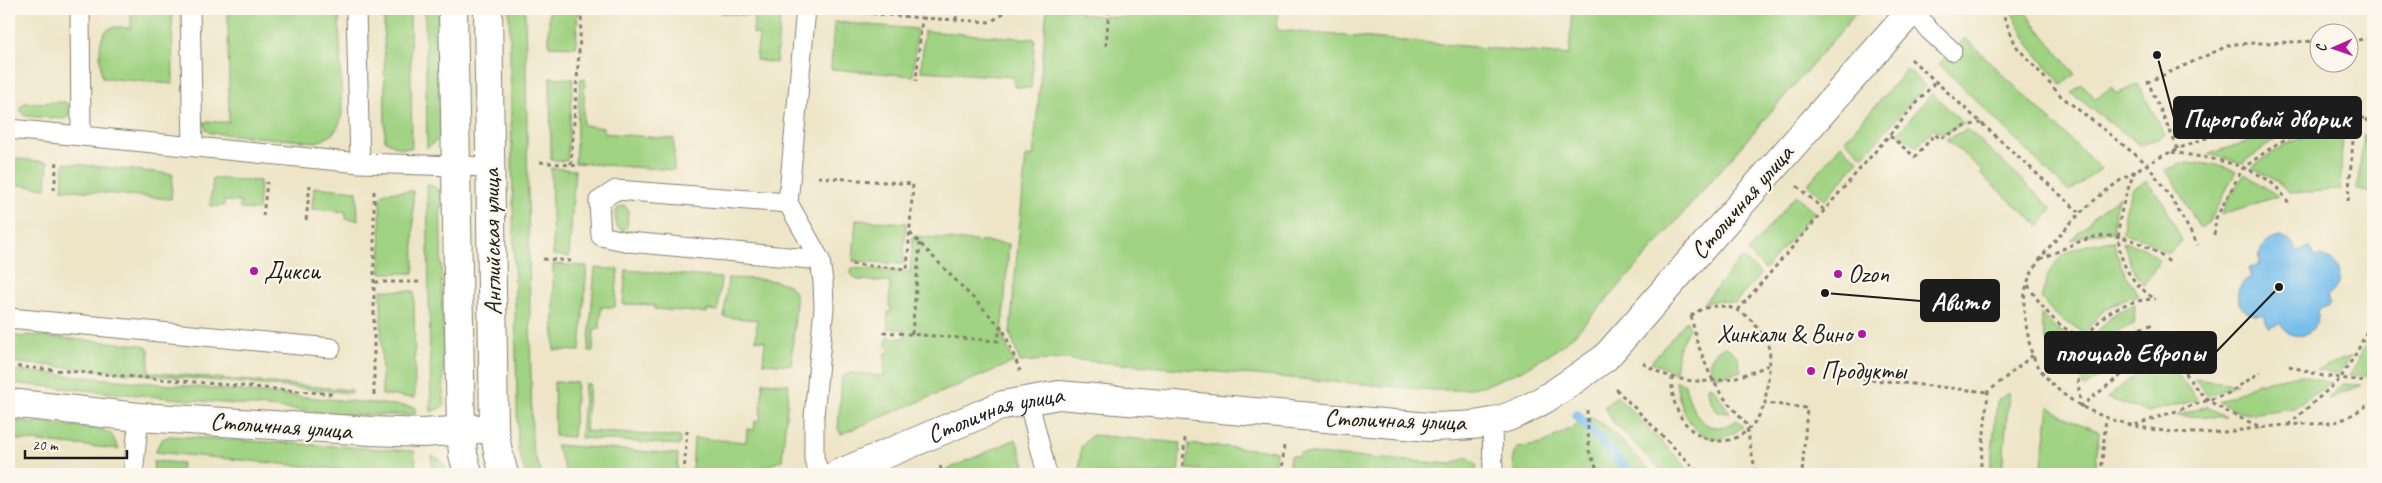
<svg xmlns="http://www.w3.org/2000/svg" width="2382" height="483" font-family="Caveat,sans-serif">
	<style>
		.green { fill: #9fd281; stroke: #5e774e }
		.water { fill: #74bdec; stroke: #486c84 }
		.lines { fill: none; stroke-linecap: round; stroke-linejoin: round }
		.stream { stroke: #74bdec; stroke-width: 10 }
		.service-casing { stroke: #858072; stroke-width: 21 }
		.minor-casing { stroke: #858072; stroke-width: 30 }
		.path { stroke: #858072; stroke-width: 3; stroke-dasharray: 4 4; stroke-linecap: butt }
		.service { stroke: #fff; stroke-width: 19 }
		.minor { stroke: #fff; stroke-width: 28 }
		.poi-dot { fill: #b5179e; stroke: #fbf7ec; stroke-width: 2 }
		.labels { text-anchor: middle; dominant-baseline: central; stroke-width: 4.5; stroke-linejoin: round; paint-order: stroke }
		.street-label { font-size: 25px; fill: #1c1c1c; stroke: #fbf7ec }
		.poi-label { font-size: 25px; fill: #1c1c1c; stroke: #fbf7ec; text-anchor: start }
		.leader { fill: none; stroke: #1c1c1c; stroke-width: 2 }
		.callout-dot { fill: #1c1c1c; stroke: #fbf7ec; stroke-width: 2 }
		.callout { fill: #1c1c1c; stroke: #1c1c1c; stroke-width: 2 }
		.callout-label { font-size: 26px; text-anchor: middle; font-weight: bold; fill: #fff }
	</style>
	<rect width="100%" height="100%" fill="#fbf7ec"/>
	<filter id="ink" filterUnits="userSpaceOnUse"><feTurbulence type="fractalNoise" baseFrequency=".02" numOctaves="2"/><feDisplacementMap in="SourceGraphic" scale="10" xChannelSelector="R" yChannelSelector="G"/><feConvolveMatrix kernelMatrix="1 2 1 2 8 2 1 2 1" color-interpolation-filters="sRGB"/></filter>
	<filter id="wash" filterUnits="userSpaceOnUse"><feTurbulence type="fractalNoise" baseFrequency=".0096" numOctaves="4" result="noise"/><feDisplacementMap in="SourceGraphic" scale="20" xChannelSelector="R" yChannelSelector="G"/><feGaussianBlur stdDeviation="1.12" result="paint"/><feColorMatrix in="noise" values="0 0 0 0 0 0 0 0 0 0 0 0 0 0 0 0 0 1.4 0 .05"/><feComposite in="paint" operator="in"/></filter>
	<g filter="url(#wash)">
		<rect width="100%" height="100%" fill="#eee5c7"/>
		<path class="green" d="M131,9h41l1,75 -71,-6c-1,-13 -7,-45 9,-50 5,-2 14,0 20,0z
			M228,9h111l3,104c-2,16 -10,25 -26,29l-106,-9 -4,-3 -2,-8h25z
			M384,9h26l2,139h-12l-15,-7z
			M425,9h13l2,129 -13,10z
			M509,9h16l7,430 1,12 9,23h-16l-8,-24z
			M549,9h29l-2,38 -27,-1z
			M721,9h60l-5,54 -20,-3 3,-26h-6l1,-18 -33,-3z
			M1047,9h34v5l46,4 1,-9h150l-1,21 292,25 3,-46h288l-226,261 -57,62 -20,17 -32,20 -39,16 -27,5h-26l-369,-31 -44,3 -10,-29 16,-177 7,1z
			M2015,9h14l-4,3 50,62 -13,11 -33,-40 -18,-34z
			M834,22l83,7 -4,47 -82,-7z
			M924,31l111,8 -4,49 -17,-1v-10l-93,-6z
			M1965,38l136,131 -32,23 -130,-128z
			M1907,69l18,17 -62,71 -18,-17z
			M550,77l23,2 -6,82 -16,-1z
			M580,79h5l-2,46 21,3 -1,5 71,6v31l-99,-7z
			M2082,84l14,15 15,-12 6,7 21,-10 27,51 -24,11 -70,-53z
			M1932,93l32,31 -22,10 -8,-6 -17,19 -19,-14z
			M65,102l6,7 -1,6 -6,4 -39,-3 -5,-5 1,-5 3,-3z
			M1968,129l84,80 -13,17 -59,-52 2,-4 -36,-31z
			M2320,132h23l-3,58 -51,3 -13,-12 -24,-14 32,-22z
			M2282,135l-40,28 -34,-9 41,-13z
			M2364,135l9,1v57l-16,-3z
			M1841,145l18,16 -34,39 -17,-16z
			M9,158l39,4 -2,26 -37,-4z
			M2187,162l36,4 13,5 -26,50 -10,8 -23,-43 -12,-16z
			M64,163l109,11 -2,25 -109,-10z
			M551,168l24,2 -6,87 -16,-2z
			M2245,174l33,22 -57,19 10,-21z
			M213,178l47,3 -2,29 -18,-1v-7l-16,-1v5h-14z
			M2146,181l17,21 19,39 -15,13 -22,-15 -22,-6 1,-17 9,-28z
			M427,184l13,6 4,216 -13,6z
			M314,187l43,4 1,29 -12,-1v-7l-34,-3z
			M413,191l1,82h-33l-1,-74 5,-7z
			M1796,195l18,17 -49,57 -17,-17z
			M2119,196l-4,13 -2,23 -24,2 -18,7 22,-24z
			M624,205l4,5 -1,16 -4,5 -7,-5 -1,-13 3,-5z
			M856,220l50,3 -3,41 -50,-3z
			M913,236l96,8 -7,91 12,27 -173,72 -3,-5 4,-52 8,-4 34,3 1,-23h4l1,-6h-4l1,-10 18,1v-8l-18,-2 1,-16h3v-5l-2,-1 1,-24 -33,-2 -6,-6 1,-6 58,4z
			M2114,241l6,23 18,31c-22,5 -40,17 -52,37 -20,-7 -32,-17 -45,-34 4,-10 6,-25 13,-33 14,-19 39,-22 60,-24z
			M2123,242l21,6 16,12 -16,25 -12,-17z
			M1742,258l19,16 -26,29 -16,-3 -16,3z
			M553,264l34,2 -7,85 -26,-1z
			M595,268l23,1 -3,38h-14l-1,22h-6l-1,22h-5z
			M626,270l95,8 -3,33 -11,-1v3l-53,-4v-4l-31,-1z
			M728,278c15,1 47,0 60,7 6,3 8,10 8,17l-5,63 -28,-2 2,-22 -9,-1 1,-20 -33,-3z
			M381,290l33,1 1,107 -33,-3z
			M2135,304l-1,20 -19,8 -19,1 18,-19z
			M2041,314l16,16 24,10 -5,12 -4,26c-19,-19 -29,-37 -31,-64z
			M1687,320l2,8 -11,21 -3,24 -24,-11z
			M9,333l6,1v2l10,1 1,-2 116,10 7,4v23l203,18v3l-343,-31z
			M2136,333l7,13 -58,41 -3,-2 2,-23 7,-20c17,0 29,-1 45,-9z
			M2373,342v33h-24l15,-27z
			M1727,347l10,9 4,15 -25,6 -7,-13c3,-9 8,-16 18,-17z
			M2351,356l-13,18 -22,-4z
			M2154,360l24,15 20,25 -50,12 -41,-14z
			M9,370l406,37v8h-63l-343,-32z
			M2300,375l30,8 -36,25 -45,6 -13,-3 -17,-9 39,-19z
			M2193,379l44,5 -28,12z
			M1676,381l9,3c6,28 20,57 52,36l6,7c-7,4 -14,10 -22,11 -29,4 -43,-34 -45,-57z
			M554,382h23l-4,55 -18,-1z
			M763,382l26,2 -7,76 -33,14h-57l2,-36 52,4 1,-13 7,1 1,-9h5z
			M585,384h5l-5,47 95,6v8l-99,-7z
			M2342,384l20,1 -34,14z
			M1712,386l18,27 -11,-1c-8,-7 -11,-15 -11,-25z
			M2009,392l-7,82h-12l7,-73z
			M1617,396l76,78h-28l-51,-51 -10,-16z
			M2049,406l14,10 36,16 -4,42h-54z
			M2207,406l19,11 -49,-1z
			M1591,417l16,10 47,47h-140l-1,-18 4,-8 24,-4z
			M9,420l20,2v2h6v-2l66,7 10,5 8,15 -110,-10z
			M1092,435l89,8 -3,31h-99l2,-27z
			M169,436l245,15 3,23h-29l-233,-22 6,-12z
			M1016,439l12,35h-80l-2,-4z
			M1189,444l87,7 -2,23h-30l-57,-5z
			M556,445l122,9 -1,20h-110z
			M1300,453l152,11 15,-7 9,7 1,10h-189l2,-19 9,1z
			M431,455l10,5 8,14h-16z
			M154,461l28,2 -1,11h-28z"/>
		<path class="water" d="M2281,237l11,5 6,9 12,-4 4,10 7,-1 12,5c10,14 7,25 -6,35l3,9 -12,5c3,25 -27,36 -38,13l-12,4 -4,-12c-26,4 -37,-27 -13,-38l-3,-8 12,-5c-2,-15 4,-25 21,-27z"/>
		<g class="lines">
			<path class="stream" d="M1577,415l54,59"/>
		</g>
	</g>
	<g filter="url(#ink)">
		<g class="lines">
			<g class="service-casing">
				<path id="service" d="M80,9l1,127
					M190,9l3,137
					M356,9l4,154
					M806,9l-18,194 32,57 3,22 1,25 -10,110v42l6,15
					M1913,9l16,21 23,21
					M9,129l351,34 130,4
					M788,203l-172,-13 -17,11 2,35 28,6 191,18
					M9,318l322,30
					M1028,399l19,75
					M1492,422l1,52
					M133,474l6,-57"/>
			</g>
			<g class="minor-casing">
				<g id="minor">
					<path d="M453,9l8,422 2,23 5,20"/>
					<path d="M488,9l6,419 4,24 6,22"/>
					<path d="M9,403l130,14 233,14 51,2 71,-5"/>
					<path id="s1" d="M838,474l165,-69 56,-10 370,32c21,-1 42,0 62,-5 43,-10 79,-40 114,-64l308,-349"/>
				</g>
			</g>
			<path class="path" d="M2001,9l15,37 45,50 85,67 24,33 28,49
				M832,10l90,8 -6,63
				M922,18l69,4 18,-13
				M956,20l1,-11
				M2350,40l23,-1
				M1106,46l3,-37
				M1911,59l168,153
				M2366,119l7,6
				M2373,119c-112,-11 -239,27 -313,116 -13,15 -27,30 -33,49 -5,18 -3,33 1,51 1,6 2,15 5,21 31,68 134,83 200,75 18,-2 37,-5 55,-6 16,-2 33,0 47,-3 13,-3 27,-14 38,-20
				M1890,136l25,21 20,-23 5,5 26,-13 15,-3
				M2178,149l-30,-67 84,-38 88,-3
				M2172,152c39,7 98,12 117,53
				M540,162l40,4
				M571,165l11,-156
				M2135,171c-20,47 -30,95 20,128
				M818,177l95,7 -6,85 -58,-5
				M1797,186l28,25
				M54,190l3,-29
				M374,191v207
				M2348,201l7,-84
				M2371,205l2,-3
				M263,216l4,-34
				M306,220l4,-35
				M910,233l93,96 17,42
				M2214,235l2,-17 27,-50 35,-25 55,-25
				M543,259l29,2
				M2040,259c16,-6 31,-15 47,-20 31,-10 61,5 85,25
				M375,282h46
				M2028,285c22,35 43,61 90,51 12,-3 24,-9 37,-12
				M1738,310l198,-229
				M1691,316c25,-20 57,-8 71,19 2,4 6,9 7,14 3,10 -3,42 -4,54l42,5 -5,66
				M1691,316l6,26 13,33 11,19 25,30 10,50
				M883,332l115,9 2,-15
				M912,334l8,-91
				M2179,358c17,44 44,52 84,70
				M1643,363c37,26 86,22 125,2
				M9,366l324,28
				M2289,366l34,10 50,6
				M1672,377c-4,65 68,92 93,26
				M1855,378l133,14
				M1616,389l84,85
				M2080,407c0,-14 -4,-34 -1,-47 10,-40 36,-59 76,-61
				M2080,407l80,-62
				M1587,410l2,41 10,23
				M2135,425l94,-32 31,-21
				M2288,425l52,-46 17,-27 10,-21
				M940,466l3,8
				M1182,473l19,1
				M684,474l3,-43
				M1182,474l3,-36
				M1282,474l2,-29
				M1980,474l8,-82 45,-37
				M2101,474l5,-57"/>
			<use href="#service" class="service"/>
			<use href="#minor" class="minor"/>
		</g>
	</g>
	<g class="poi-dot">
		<circle cx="254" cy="271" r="5"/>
		<circle cx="1838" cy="274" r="5"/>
		<circle cx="1862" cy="334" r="5"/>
		<circle cx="1811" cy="371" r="5"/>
	</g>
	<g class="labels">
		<g class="street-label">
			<text transform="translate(1742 202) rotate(-49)">Столичная улица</text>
			<text transform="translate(492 242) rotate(-91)">Английская улица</text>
			<text stroke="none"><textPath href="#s1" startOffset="169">Столичная улица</textPath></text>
			<text transform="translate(1395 420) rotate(2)">Столичная улица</text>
			<text transform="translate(281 426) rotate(4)">Столичная улица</text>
		</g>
		<g class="poi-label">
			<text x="264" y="271">Дикси</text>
			<text x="1848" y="274">Ozon</text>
			<text x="1852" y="334" text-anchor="end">Хинкали &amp; Вино</text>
			<text x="1821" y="371">Продукты</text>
		</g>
	</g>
	<path class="leader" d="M2157 55L2174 118M1825 293L1921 301M2279 287L2216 352"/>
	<g class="callout-dot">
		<circle cx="2157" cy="55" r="5"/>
		<circle cx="1825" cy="293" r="5"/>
		<circle cx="2279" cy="287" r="5"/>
	</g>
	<g class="callout">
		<rect x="2174" y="97" width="187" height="41" rx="5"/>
		<rect x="1921" y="280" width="78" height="41" rx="5"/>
		<rect x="2045" y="332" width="171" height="41" rx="5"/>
	</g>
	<g class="callout-label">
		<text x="2267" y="127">Пироговый дворик</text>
		<text x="1960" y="310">Авито</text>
		<text x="2130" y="361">площадь Европы</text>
	</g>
	<rect width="2382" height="483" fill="none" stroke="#fbf7ec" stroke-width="30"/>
	<g transform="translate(2334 48) rotate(268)"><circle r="24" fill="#fbf7ec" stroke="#a29f99"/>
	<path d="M0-4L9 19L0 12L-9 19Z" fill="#b5179e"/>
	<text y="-8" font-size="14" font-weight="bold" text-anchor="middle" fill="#1c1c1c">С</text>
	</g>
	<path d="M25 450v8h102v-8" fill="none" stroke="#1c1c1c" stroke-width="2.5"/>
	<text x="32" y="450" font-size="15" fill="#1c1c1c" stroke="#fbf7ec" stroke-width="4" paint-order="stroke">20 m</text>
</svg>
